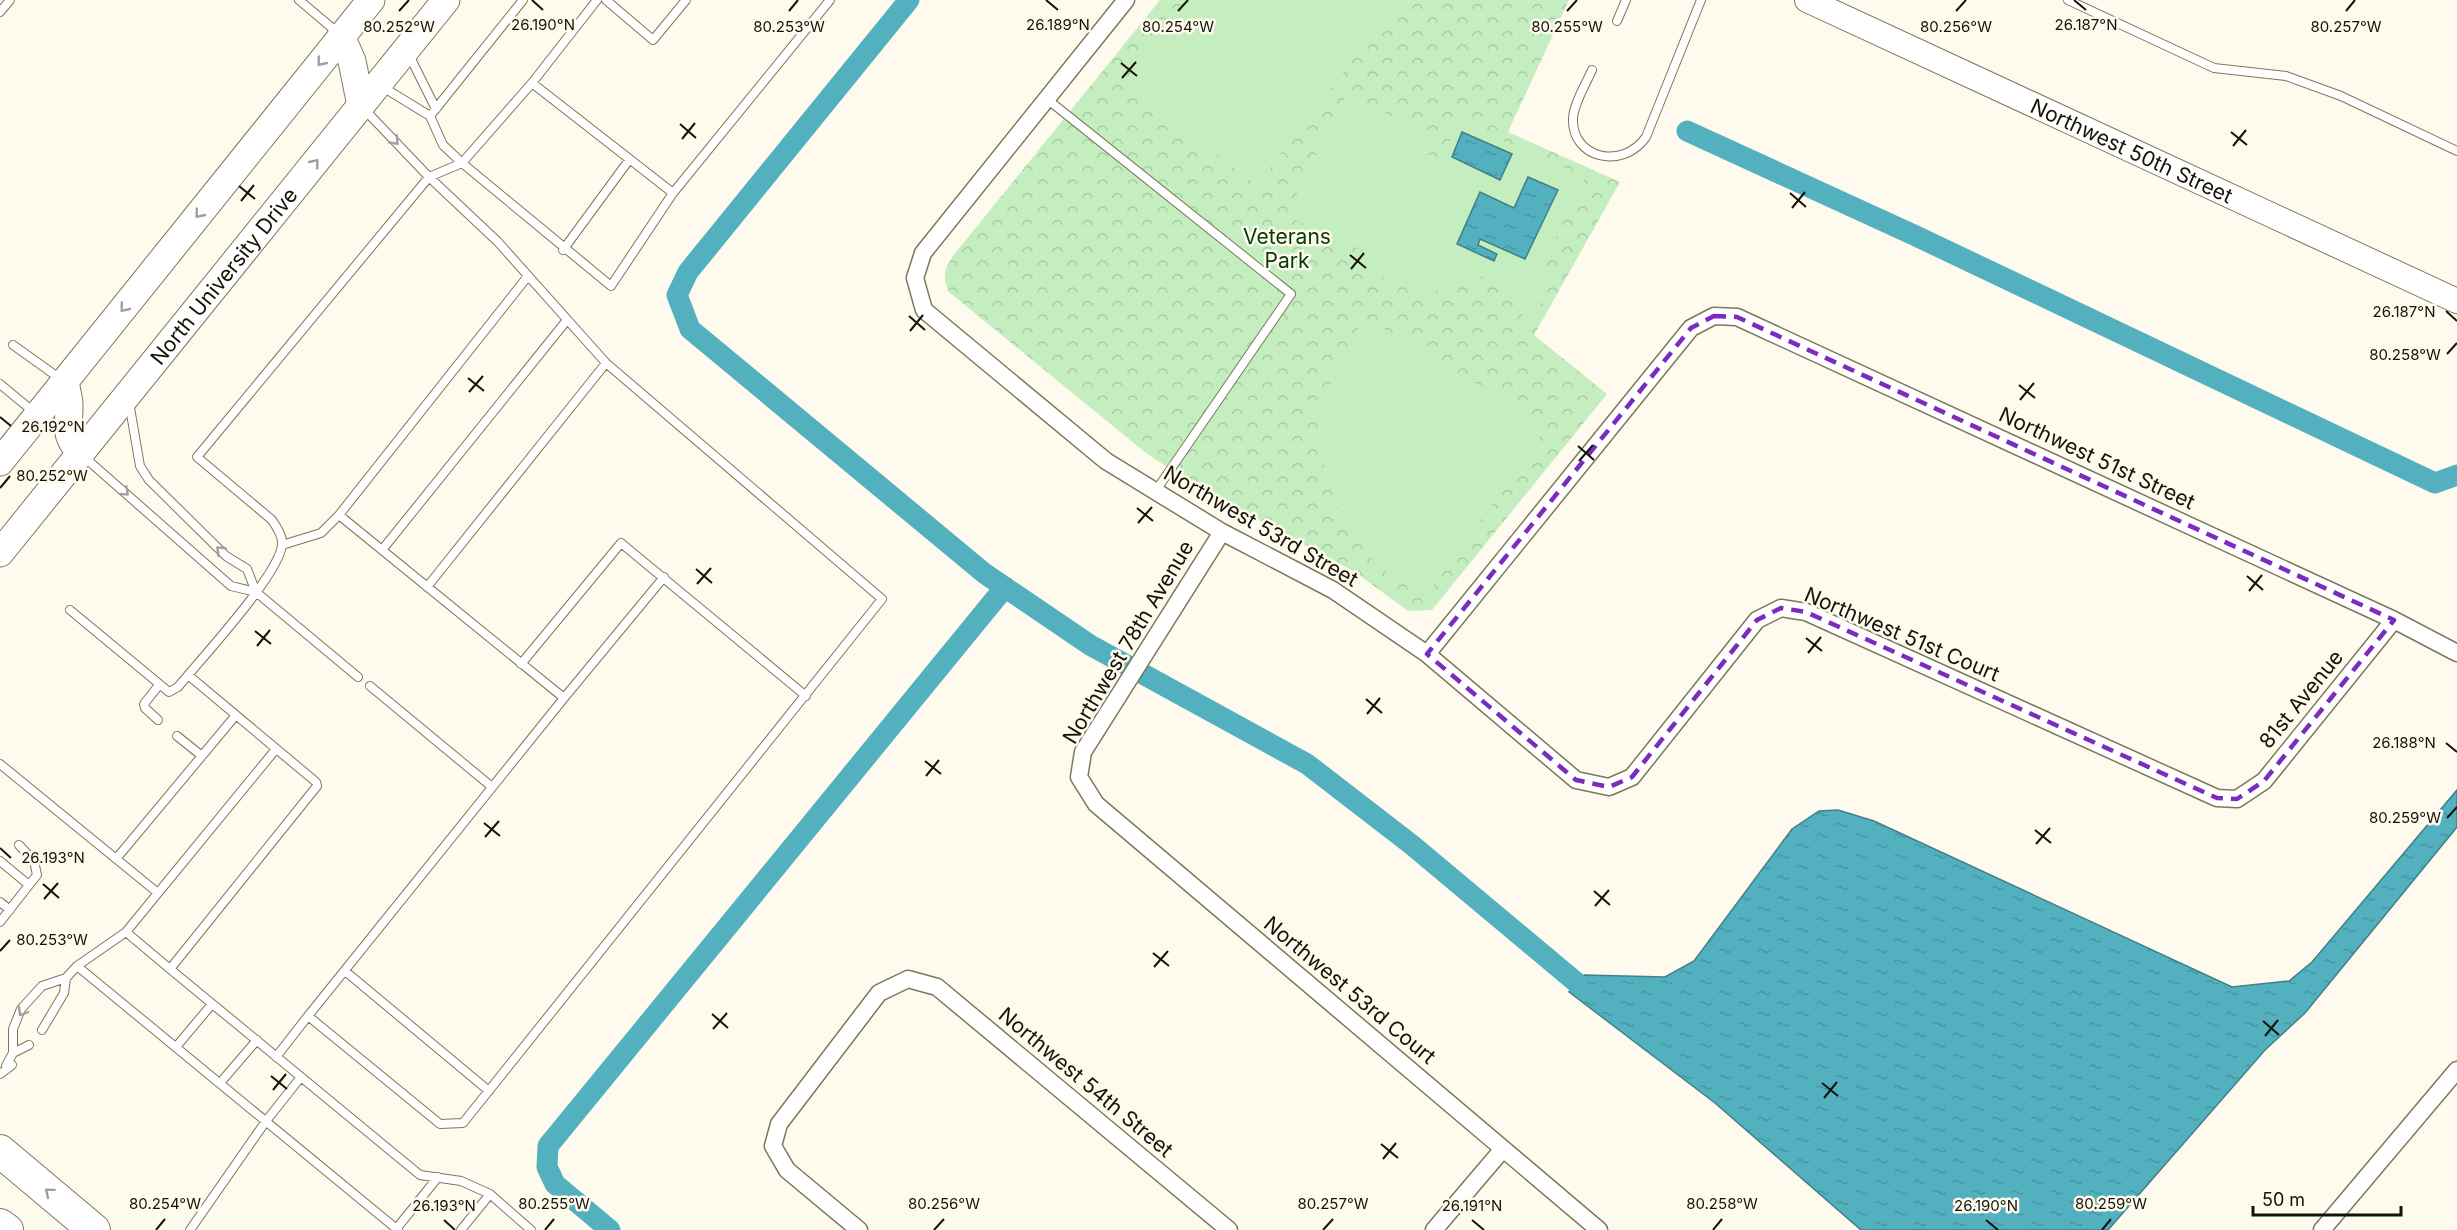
<svg xmlns="http://www.w3.org/2000/svg" width="2457" height="1230" font-family="Inter,sans-serif">
	<style>
		.forest { fill: url(#forest-crowns) }
		.pitch { fill: #c4eebf }
		.water { fill: url(#water-ripples); stroke: #408188; stroke-width: 1.5 }
		.lines { fill: none; stroke-linecap: round; stroke-linejoin: round }
		.canal { stroke: #52b0bf; stroke-width: 21 }
		.lane-casing { stroke: #7e775a; stroke-width: 10 }
		.street-casing { stroke: #7e775a; stroke-width: 19 }
		.secondary-casing { stroke: #7e775a; stroke-width: 26 }
		.primary-casing { stroke: #7e775a; stroke-width: 29 }
		.highway-casing { stroke: #7e775a; stroke-width: 34 }
		.lane { stroke: #fff; stroke-width: 8 }
		.street { stroke: #fff; stroke-width: 16 }
		.secondary { stroke: #fff; stroke-width: 24 }
		.primary { stroke: #fff; stroke-width: 27 }
		.highway { stroke: #fff; stroke-width: 32 }
		.oneway { stroke: #a1a09c }
		.marked { fill: none; stroke: #7b2cbf; stroke-width: 4.5; stroke-dasharray: 12 8; stroke-linejoin: round }
		.ticks { fill: none; stroke: #151207; stroke-width: 2 }
		.labels { text-anchor: middle; dominant-baseline: central; stroke-width: 5; stroke-linejoin: round; paint-order: stroke }
		.street-label { font-size: 21px; fill: #151207; stroke: #fefaee }
		.park-label { font-size: 21px; fill: #063a04; stroke: #fefaee }
		.ticks-label { font-size: 15px; text-anchor: middle; fill: #151207; stroke: #fefaee; stroke-width: 5; stroke-linejoin: round; paint-order: stroke }
	</style>
	<defs>
		<pattern id="forest-crowns" width="20" height="18" patternUnits="userSpaceOnUse" patternTransform="scale(1.5)"><rect width="20" height="18" fill="#c4eebf"/><path d="M2 6a3 3 0 1 1 6 0M12 15a3 3 0 1 1 6 0" fill="none" stroke="#a8cba3"/></pattern>
		<pattern id="water-ripples" width="26" height="14" patternUnits="userSpaceOnUse" patternTransform="scale(1.5)"><rect width="26" height="14" fill="#52b0bf"/><path d="M2 4q2-2 4 0t4 0M15 11q2-2 4 0t4 0" fill="none" stroke="#4796a3"/></pattern>
	</defs>
	<rect width="100%" height="100%" fill="#fefaee"/>
	<path class="forest" d="M1160,0h409l-61,132 112,50 -86,153 73,59 -175,216 -24,1 -53,-39 -155,-83 -54,-36 -197,-161c-7,-15 -5,-22 4,-36z"/>
	<path class="pitch" d="M1185,0h213l-141,185 -134,-101z
		M1346,95l86,40 -8,18 17,7 19,-39 125,57 -45,92 7,22 -19,34 -17,-35 -31,-15 -11,10 -12,-4 -19,5 -6,13 -77,-35 7,-15 -76,-34z
		M1367,322l7,1 160,95 6,18 -112,158h-8c-12,-8 -28,-15 -38,-25 -42,-40 -71,-106 -58,-163 3,-13 9,-26 14,-39 7,-15 14,-38 29,-45z"/>
	<path class="water" d="M1462,132l50,22 -12,26 -48,-23z
		M1528,177l30,13 -33,69 -45,-20 -2,6 19,9 -3,7 -37,-17 23,-52 34,16z
		M2457,790v37l-152,186 -40,37 -157,180h-247l-146,-127 -146,-111 15,-17 81,2 29,-16 98,-132 27,-18 19,-1 36,11 358,166 57,-6 23,-19z"/>
	<g class="lines">
		<path class="canal" d="M909,0l-221,272 -11,23 13,34 294,244 106,72 217,119 105,81 165,138
			M1687,131l229,105 519,247 22,-8
			M610,1230l-55,-46 -8,-17 1,-21 457,-559"/>
		<g class="lane-casing">
			<path id="lane" d="M299,0l39,33
				M523,0l-93,116 13,29 19,18 149,123 62,-93 157,-193
				M606,0l47,40 33,-40
				M2068,0l146,68 72,8 55,20 116,55
				M0,12l10,-12
				M1617,21l9,-21
				M408,53l28,56
				M1592,70c-6,14 -18,33 -19,48 -2,40 49,53 73,19l55,-137
				M532,83l141,110
				M381,86l49,30
				M1047,99l244,195 -136,198
				M563,250l66,-90
				M13,345l49,35
				M0,384l35,29
				M129,402l11,64 9,14 77,76 21,13 9,23
				M83,456l148,130 25,6 102,85
				M339,515l189,-239
				M282,545l39,-12 18,-18 225,183 -256,318 132,108 23,-1 419,-524 -276,-236 -108,-121 -69,-65 -66,-69
				M382,550l185,-230
				M427,587l179,-224
				M70,610l99,82 9,-5c22,-27 101,-112 104,-142 1,-9 -5,-17 -10,-25l-75,-63 232,-280 33,-14 70,-80 65,-83
				M521,664l100,-121 185,153
				M188,675l128,107 1,4 -147,183 250,206 41,6 29,13 41,36
				M370,686l122,101
				M564,698l100,-121
				M158,720l-13,-12 -1,-4 15,-19
				M177,736l25,20
				M0,764l158,129
				M19,845l15,16 3,14 -8,10
				M116,859l120,-144
				M0,861l29,24 -29,37
				M0,902l10,8
				M126,932l44,37
				M77,966l321,264
				M345,971l144,120
				M42,1030l22,-37 2,-15
				M176,1047l36,-43
				M13,1053l16,-8
				M276,1057l32,-41
				M6,1066l7,-13v-24l8,-20 21,-23 24,-8 11,-12 49,-34 150,-183
				M0,1074l12,-9
				M220,1083l37,-43
				M397,1228l41,-51
				M190,1230l76,-109 35,-44
				M461,1230l29,-36"/>
		</g>
		<g class="street-casing">
			<path id="street" d="M1126,0l-203,253 -8,25 9,32 182,151 116,71 111,58 94,64 149,126 33,7 23,-10 125,-157 24,-12 25,4 411,186 20,1 27,-18 130,-161
				M1222,532l-139,220 -4,25 17,27 503,426
				M1427,654l264,-326 23,-12 23,1 657,303 63,33
				M859,1230l-72,-60 -14,-24 6,-22 100,-131 29,-14 29,8 292,243
				M1434,1230l69,-81
				M2322,1230l135,-160"/>
		</g>
		<g class="secondary-casing">
			<g id="secondary">
				<path id="s1" d="M1807,0l650,301"/>
			</g>
		</g>
		<g class="primary-casing">
			<g id="primary">
				<path d="M341,36l11,25 9,45"/>
				<path d="M65,382c1,7 4,16 4,23 0,25 -5,28 12,49"/>
				<path d="M0,462l371,-462"/>
				<path id="s2" d="M0,553l446,-553"/>
			</g>
		</g>
		<g class="highway-casing">
			<path id="highway" d="M0,1151l94,79
				M0,1225l7,5"/>
		</g>
		<use href="#lane" class="lane"/>
		<use href="#street" class="street"/>
		<use href="#secondary" class="secondary"/>
		<use href="#primary" class="primary"/>
		<use href="#highway" class="highway"/>
	</g>
	<defs><path id="oneway-chevron" d="M-2-3.5L2.5 0L-2 3.5" fill="none" stroke-width="1.6" stroke-linecap="round" stroke-linejoin="round" transform="scale(1.5)"/></defs>
	<g class="oneway">
		<use href="#oneway-chevron" transform="translate(321 62) rotate(129)"/>
		<use href="#oneway-chevron" transform="translate(395 141) rotate(46)"/>
		<use href="#oneway-chevron" transform="translate(315 163) rotate(-51)"/>
		<use href="#oneway-chevron" transform="translate(199 214) rotate(129)"/>
		<use href="#oneway-chevron" transform="translate(124 308) rotate(129)"/>
		<use href="#oneway-chevron" transform="translate(125 492) rotate(42)"/>
		<use href="#oneway-chevron" transform="translate(220 550) rotate(-136)"/>
		<use href="#oneway-chevron" transform="translate(22 1012) rotate(120)"/>
		<use href="#oneway-chevron" transform="translate(49 1192) rotate(-140)"/>
	</g>
	<path class="marked" d="M1714,316l23,1 657,303 -130,161 -27,18 -20,-1 -411,-186 -25,-4 -24,12 -125,157 -23,10 -33,-7 -149,-126 264,-326z"/>
	<path class="ticks" d="M532,0l11,10M1046,0l12,10M2074,0l12,10M399,11l10,-11M789,11l9,-11M1178,11l10,-11M1567,11l10,-11M1956,11l10,-11M2346,11l9,-11M1121,63l16,13M1122,78l14,-16M680,124l16,14M2231,132l16,13M682,139l13,-16M2233,146l13,-16M239,186l16,13M1790,193l16,14M241,201l13,-16M1792,208l13,-16M1350,255l16,13M1351,269l13,-16M2446,311l11,10M909,316l16,14M910,331l13,-16M2447,354l10,-11M468,378l16,13M2019,385l16,13M469,392l14,-16M2020,400l14,-17M0,417l11,9M1578,446l16,14M1579,461l14,-16M0,488l10,-12M1137,508l16,13M1138,523l14,-16M696,569l16,14M2247,576l16,14M697,584l14,-16M2249,591l13,-16M255,631l16,13M1806,638l16,13M257,646l13,-16M1808,653l13,-16M1366,699l16,14M1367,714l13,-16M2446,743l11,9M925,761l16,13M926,776l13,-16M2447,818l10,-11M484,823l16,13M2035,830l16,13M485,837l14,-16M2036,844l14,-16M0,848l11,10M43,884l16,14M1594,891l16,14M44,899l14,-16M1595,906l14,-16M0,951l10,-11M1153,953l16,13M1154,967l14,-16M712,1014l16,14M2263,1021l16,14M713,1029l14,-16M2265,1036l13,-16M271,1076l16,13M1822,1083l16,13M273,1090l13,-16M1824,1098l13,-16M1381,1144l17,14M1383,1159l13,-16M444,1220l11,10M1472,1220l12,10M1986,1220l12,10M156,1230l9,-11M545,1230l9,-11M934,1230l10,-11M1323,1230l10,-11M1713,1230l9,-11M2102,1230l9,-11"/>
	<g class="labels">
		<g class="street-label">
			<text stroke="none"><textPath href="#s1" startOffset="358">Northwest 50th Street</textPath></text>
			<text stroke="none"><textPath href="#s2" startOffset="356">North University Drive</textPath></text>
			<text transform="translate(2097 458) rotate(25)">Northwest 51st Street</text>
			<text transform="translate(1261 526) rotate(30)">Northwest 53rd Street</text>
			<text transform="translate(1902 634) rotate(23)">Northwest 51st Court</text>
			<text transform="translate(1128 642) rotate(-59)">Northwest 78th Avenue</text>
			<text transform="translate(2301 699) rotate(-51)">81st Avenue</text>
			<text transform="translate(1350 990) rotate(40)">Northwest 53rd Court</text>
			<text transform="translate(1086 1082) rotate(40)">Northwest 54th Street</text>
		</g>
		<g class="park-label">
			<text x="1287" y="236">Veterans<tspan x="1287" dy="24">Park</tspan></text>
		</g>
	</g>
	<g class="ticks-label">
		<text x="1058" y="30">26.189°N</text>
		<text x="2086" y="30">26.187°N</text>
		<text x="543" y="30">26.190°N</text>
		<text x="399" y="32">80.252°W</text>
		<text x="789" y="32">80.253°W</text>
		<text x="1178" y="32">80.254°W</text>
		<text x="1567" y="32">80.255°W</text>
		<text x="1956" y="32">80.256°W</text>
		<text x="2346" y="32">80.257°W</text>
		<text x="2404" y="317">26.187°N</text>
		<text x="2405" y="360">80.258°W</text>
		<text x="53" y="432">26.192°N</text>
		<text x="52" y="481">80.252°W</text>
		<text x="2404" y="748">26.188°N</text>
		<text x="2405" y="823">80.259°W</text>
		<text x="53" y="863">26.193°N</text>
		<text x="52" y="945">80.253°W</text>
		<text x="165" y="1209">80.254°W</text>
		<text x="554" y="1209">80.255°W</text>
		<text x="944" y="1209">80.256°W</text>
		<text x="1333" y="1209">80.257°W</text>
		<text x="1722" y="1209">80.258°W</text>
		<text x="2111" y="1209">80.259°W</text>
		<text x="444" y="1211">26.193°N</text>
		<text x="1472" y="1211">26.191°N</text>
		<text x="1986" y="1211">26.190°N</text>
	</g>
	<path d="M2253 1206v9h148v-9" fill="none" stroke="#151207" stroke-width="3"/>
	<text x="2262" y="1206" font-size="18" fill="#151207" stroke="#fefaee" stroke-width="4.5" paint-order="stroke">50 m</text>
</svg>
